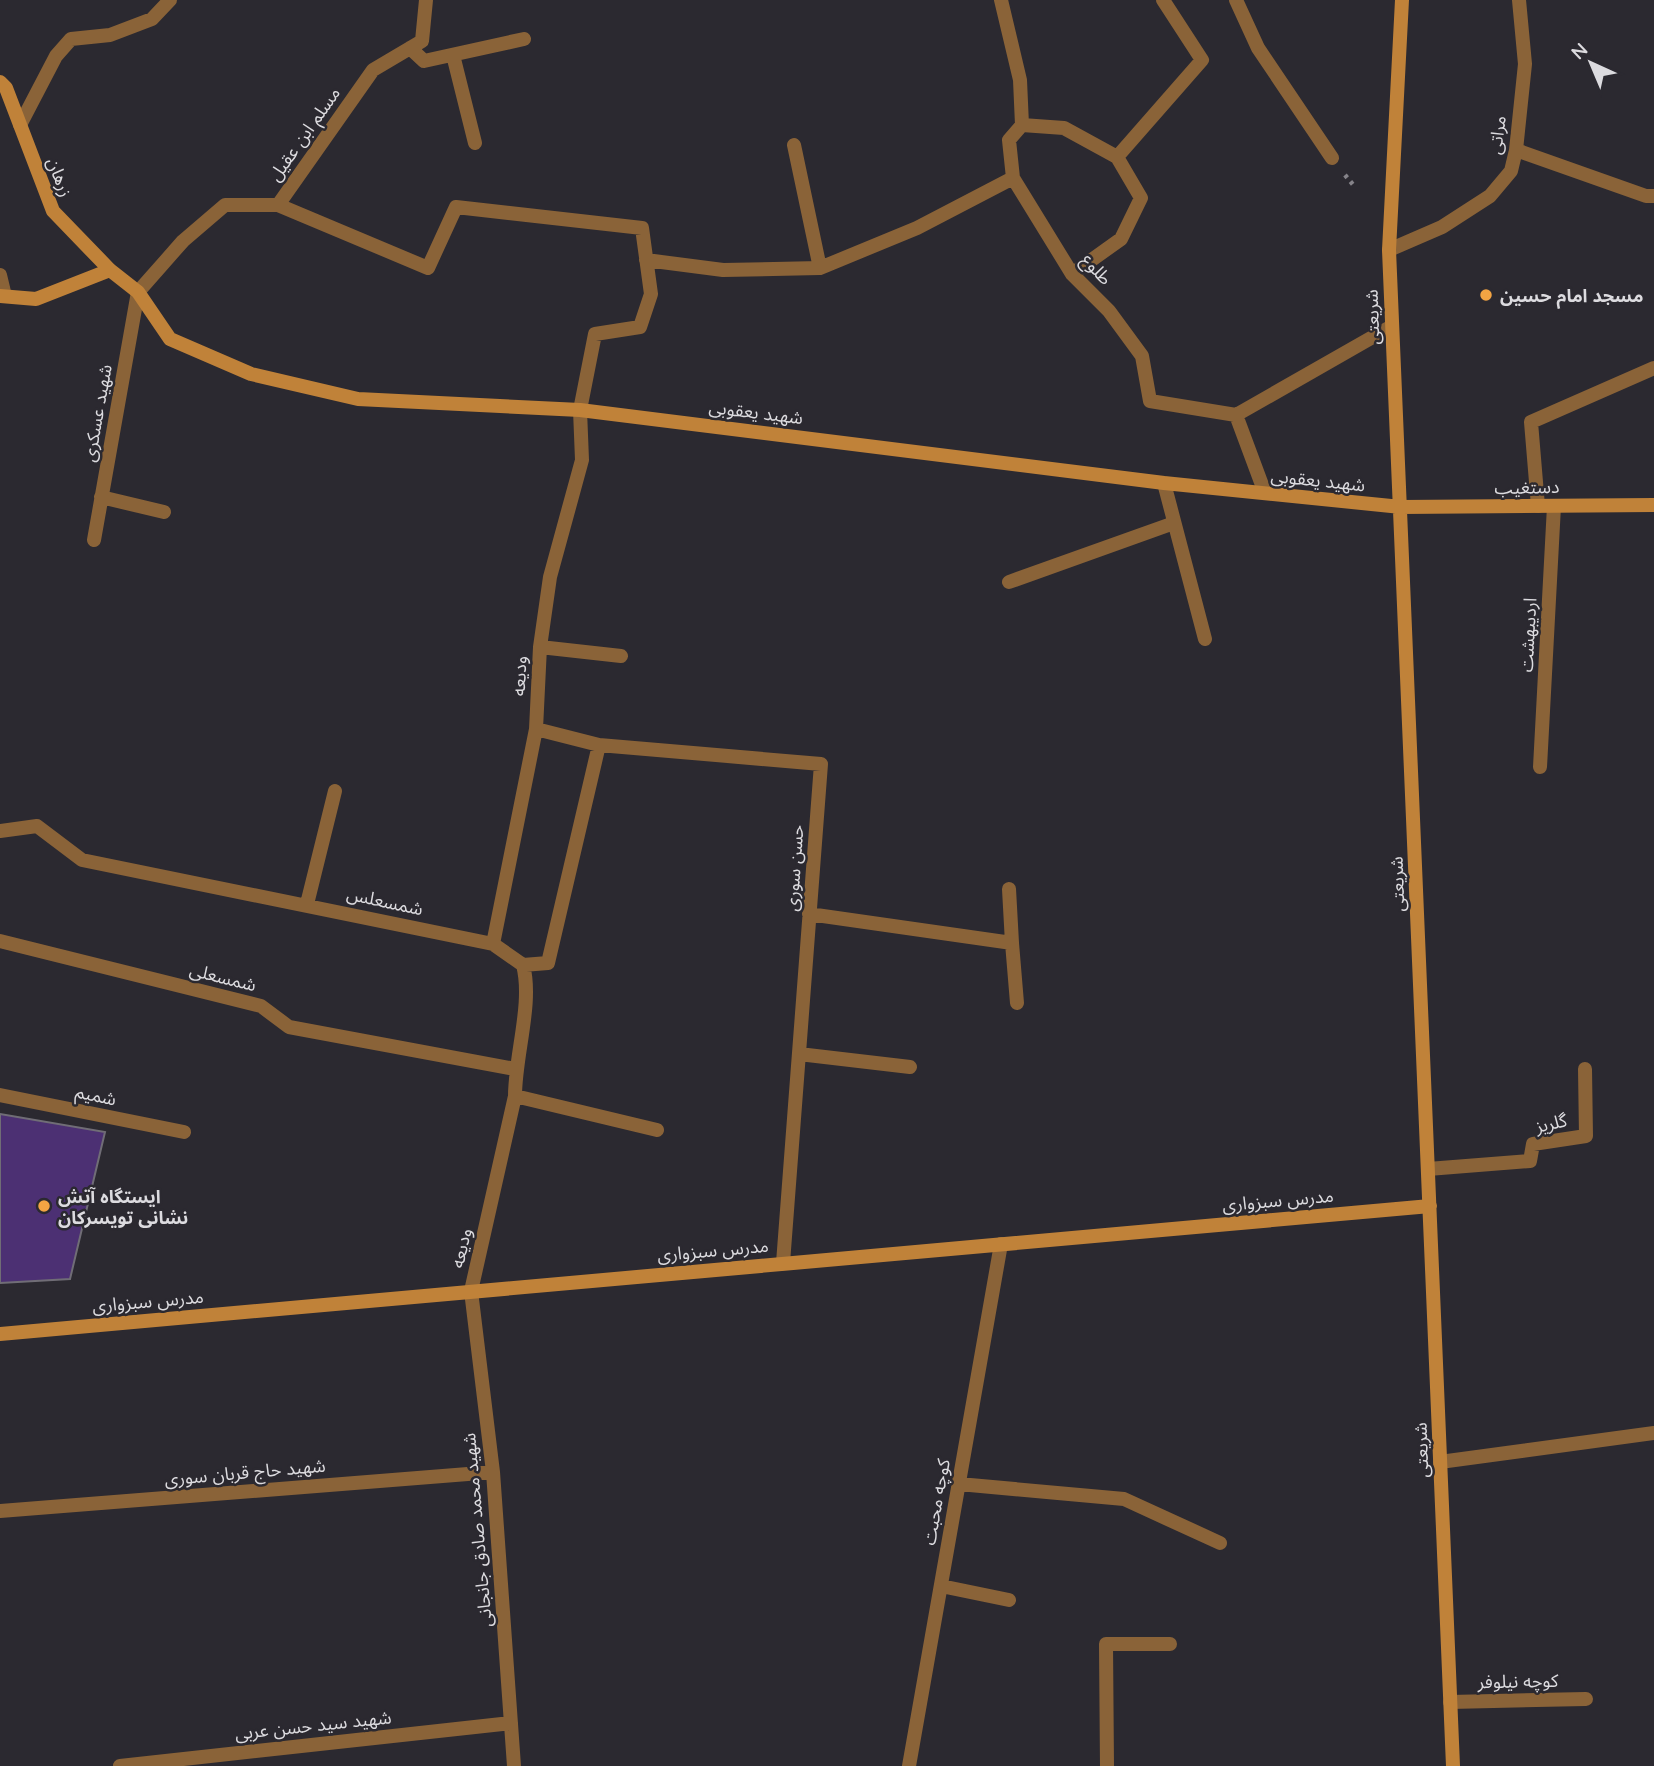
<svg xmlns="http://www.w3.org/2000/svg" width="1654" height="1766" font-family="Quicksand,'Noto Sans Arabic',sans-serif">
	<style>
		.building { fill: #4c3073; stroke: #706d76; stroke-width: 2 }
		.lines { fill: none; stroke-linecap: round; stroke-linejoin: round }
		.path { stroke: #858389; stroke-width: 4.5; stroke-dasharray: 3.5 5; stroke-linecap: butt }
		.street { stroke: #8a6338; stroke-width: 14 }
		.secondary { stroke: #c08239; stroke-width: 14 }
		.poi-dot { fill: #f3a443; stroke: #2b2930; stroke-width: 2.5 }
		.labels { text-anchor: middle; dominant-baseline: central; stroke-width: 5; stroke-linejoin: round; paint-order: stroke }
		.street-label { font-size: 18px; fill: #dcdbdf; stroke: #2b2930 }
		.poi-label { font-size: 18px; font-weight: bold; fill: #dcdbdf; stroke: #2b2930; text-anchor: start }
	</style>
	<rect width="100%" height="100%" fill="#2b2930"/>
	<path class="building" d="M0,1114l105,18 -35,147 -70,4z"/>
	<g class="lines">
		<path class="path" d="M1345,175l10,12"/>
		<path class="street" d="M1001,0l19,80 2,45 -13,15 4,38 59,96 37,37 33,45 8,45 86,14 29,78
			M1236,0l22,48 74,110
			M410,48l14,13 100,-22
			M453,55l22,88
			M20,125l36,-69 15,-17 39,-4 42,-16 18,-19
			M1022,125l42,3 53,29 24,41 -20,41 -49,35
			M794,145l26,123
			M1516,150l130,46h8
			M1117,157l85,-97 -39,-60
			M278,205l150,63 28,-61 186,21 9,66 -11,33 -45,7 -15,76 2,50 -32,117 -10,70 -4,82 -43,215
			M1389,250l53,-23 48,-31 21,-25 5,-21 9,-86 -6,-64
			M646,260l77,10 97,-2 97,-40 96,-50
			M0,275l5,21
			M1236,415l156,-89
			M1164,483l41,156
			M101,497l63,15
			M1538,506l-7,-84 123,-54
			M94,540l44,-248 45,-51 42,-36h53l95,-135 49,-29 4,-41
			M1009,582l165,-59
			M540,647l81,9
			M536,729l63,16 222,19 -38,499
			M1540,767l14,-261
			M0,831l37,-5 45,34 411,84 30,21 25,-2 51,-218
			M1009,889l3,54
			M307,904l28,-113
			M809,914l203,29 5,60
			M0,941l261,65 28,21 226,42
			M799,1054l111,13
			M0,1095l184,37
			M515,1096l142,34
			M1428,1169l102,-8 3,-17 53,-8 -1,-67
			M1440,1462l214,-29
			M959,1484l165,15 96,44
			M0,1511l493,-39
			M941,1586l68,14
			M1450,1702l136,-3
			M120,1766l391,-43
			M514,1766l-21,-294 -22,-181 44,-195c0,-41 18,-93 8,-131
			M909,1766l92,-522
			M1107,1766l-1,-122h64"/>
		<path class="secondary" d="M1402,0l-13,250 64,1516
			M0,82l6,6 47,123 57,59 28,22 32,47 81,35 107,25 222,11 584,73 237,24 253,-2
			M0,296l36,3 74,-29
			M0,1334l1430,-128"/>
	</g>
	<g class="poi-dot">
		<circle cx="1486" cy="295" r="7"/>
		<circle cx="44" cy="1206" r="7"/>
	</g>
	<g class="labels">
		<g class="street-label">
			<text transform="translate(304 134) rotate(-55)">مسلم ابن عقیل</text>
			<text transform="translate(1497 135) rotate(-82)">مراتی</text>
			<text transform="translate(60 177) rotate(69)">زرهان</text>
			<text transform="translate(1097 269) rotate(48)">طلوع</text>
			<text transform="translate(1372 317) rotate(-92)">شریعتی</text>
			<text transform="translate(756 412) rotate(7)">شهید یعقوبی</text>
			<text transform="translate(97 413) rotate(-80)">شهید عسکری</text>
			<text transform="translate(1318 480) rotate(6)">شهید یعقوبی</text>
			<text transform="translate(1527 487) rotate(-1)">دستغیب</text>
			<text transform="translate(1528 635) rotate(-87)">اردیبهشت</text>
			<text transform="translate(519 676) rotate(-87)">ودیعه</text>
			<text transform="translate(794 868) rotate(-86)">حسن سوری</text>
			<text transform="translate(1397 884) rotate(-92)">شریعتی</text>
			<text transform="translate(385 901) rotate(12)">شمسعلس</text>
			<text transform="translate(223 977) rotate(14)">شمسعلی</text>
			<text transform="translate(96 1095) rotate(12)">شمیم</text>
			<text transform="translate(1551 1123) rotate(-13)">گلریز</text>
			<text transform="translate(1278 1200) rotate(-5)">مدرس سبزواری</text>
			<text transform="translate(461 1248) rotate(-77)">ودیعه</text>
			<text transform="translate(713 1250) rotate(-5)">مدرس سبزواری</text>
			<text transform="translate(148 1301) rotate(-5)">مدرس سبزواری</text>
			<text transform="translate(1421 1450) rotate(-92)">شریعتی</text>
			<text transform="translate(245 1472) rotate(-5)">شهید حاج قربان سوری</text>
			<text transform="translate(936 1502) rotate(-80)">کوچه محبت</text>
			<text transform="translate(477 1530) rotate(-95)">شهید محمد صادق جانجانی</text>
			<text transform="translate(1518 1681) rotate(-1)">کوچه نیلوفر</text>
			<text transform="translate(313 1725) rotate(-6)">شهید سید حسن عربی</text>
		</g>
		<g class="poi-label">
			<text x="1500" y="295">مسجد امام حسین</text>
			<text x="58" y="1196">ایستگاه آتش<tspan x="58" dy="21">نشانی تویسرکان</tspan></text>
		</g>
	</g>
	<g transform="translate(1591 63) rotate(316)" stroke="#2b2930" stroke-width="5" paint-order="stroke">
	<path d="M0-5L12 26L0 18L-12 26Z" fill="#dcdbdf"/>
	<text y="-10" font-size="19" font-weight="bold" text-anchor="middle" fill="#dcdbdf">N</text>
	</g>
</svg>
